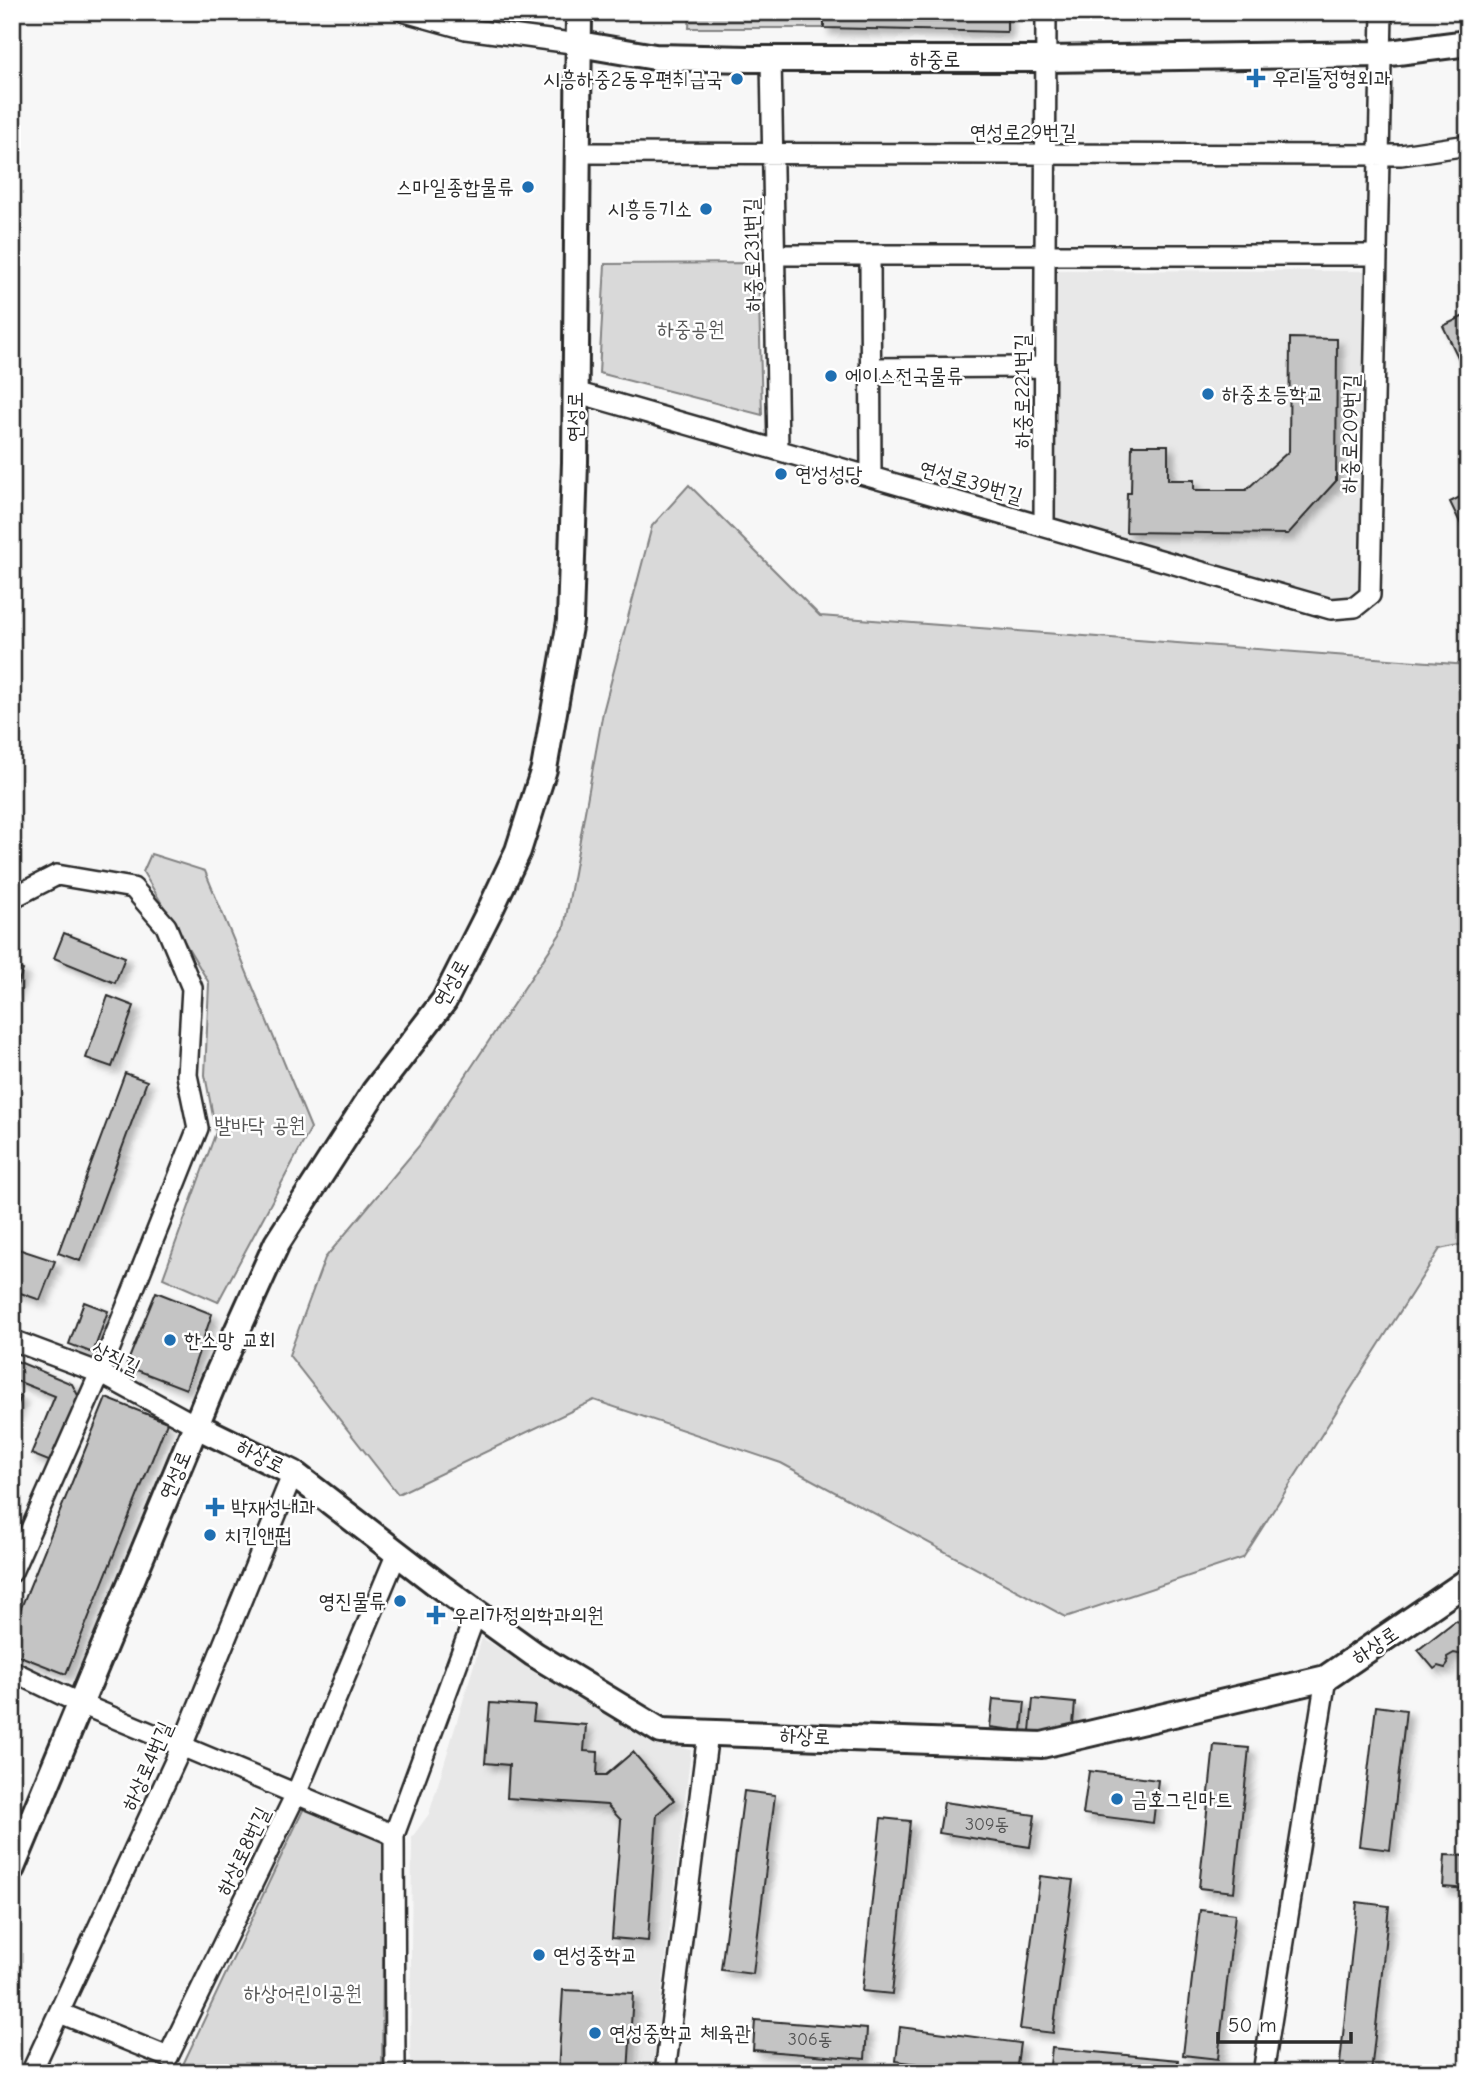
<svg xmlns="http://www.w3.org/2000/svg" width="1480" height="2085" font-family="'Comic Neue','Poor Story',sans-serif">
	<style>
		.built { fill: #e8e8e8 }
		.green { fill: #d9d9d9; stroke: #828282; stroke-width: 2 }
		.building { fill: #c4c4c4; stroke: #2b2b2b; stroke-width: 2; filter: url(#shadow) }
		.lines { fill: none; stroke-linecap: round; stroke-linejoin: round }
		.minor-casing { stroke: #2b2b2b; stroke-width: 24 }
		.tertiary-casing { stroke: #2b2b2b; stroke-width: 30 }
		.minor { stroke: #fff; stroke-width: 19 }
		.tertiary { stroke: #fff; stroke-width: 24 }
		.poi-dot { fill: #1f6fb2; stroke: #fff; stroke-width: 2.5 }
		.labels { text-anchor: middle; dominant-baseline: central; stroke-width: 5; stroke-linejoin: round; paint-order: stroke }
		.number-label { font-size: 18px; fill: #515151 }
		.street-label { font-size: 21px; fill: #2b2b2b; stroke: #fff }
		.poi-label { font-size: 21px; fill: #2b2b2b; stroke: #fff; text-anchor: start }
		.park-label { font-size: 21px; fill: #565656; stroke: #fff }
	</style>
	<defs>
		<filter id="shadow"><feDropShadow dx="6" dy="6" stdDeviation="3.5" flood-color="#0004"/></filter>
	</defs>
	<rect width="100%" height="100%" fill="#f7f7f7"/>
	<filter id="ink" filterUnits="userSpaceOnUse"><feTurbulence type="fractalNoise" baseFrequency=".0143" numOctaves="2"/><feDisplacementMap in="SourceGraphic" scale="14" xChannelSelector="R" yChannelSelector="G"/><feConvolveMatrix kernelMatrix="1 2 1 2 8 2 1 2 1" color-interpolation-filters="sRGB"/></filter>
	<g filter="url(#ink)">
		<path class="built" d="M1054,270l312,1 -6,320 -3,5 -27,3 -279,-82z
			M482,1638l162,98 47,14 -39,323h-242l2,-236 17,-23z"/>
		<path class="green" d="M690,12h134v16h-135z
			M758,263l4,152 -163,-42 6,-109z
			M689,485l131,131 648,49v578l-28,6 -197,309 -177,59 -285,-154 -187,-63 -196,94 -109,-139 36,-97 94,-112 145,-218 39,-216 49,-186z
			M151,854l54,17 106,257 -93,174 -55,-24 53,-146 -11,-57 4,-92 -66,-111z
			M304,1808l80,32 -2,233h-203z"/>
		<path class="building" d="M824,12h183v20l-183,-4z
			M1468,314v64l-25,-52z
			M1290,338l47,1 -1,142 -48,53 -162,-2 1,-39h4l1,-48h36v35h26v10h52l43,-39z
			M1468,493v46l-18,-37z
			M64,933l61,24 -10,26 -61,-25z
			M12,966l11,4 -11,28z
			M108,996l26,10 -22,61 -26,-9z
			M125,1073l22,8 -67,180 -22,-8z
			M12,1247l43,14 -15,39 -28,-10z
			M156,1292l56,22 -26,75 -60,-23z
			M84,1302l24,9 -15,42 -24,-9z
			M12,1359l60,25 10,19 -26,61 -25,-10 24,-58 -43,-17z
			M12,1393l9,4 -9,21z
			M106,1398l61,24 -101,252 -54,-21v-23z
			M1455,1621l13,2v33l-14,-3 -7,4 1,7 -3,4 -7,-2 -4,3 -16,-19z
			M993,1699l32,3 -3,29 -32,-4z
			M1033,1699l42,4 -3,32 -42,-4z
			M490,1703l45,3 -2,15 53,4 -2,26 14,1 -1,23h9l27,-23 41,48 -17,14 -9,127 -36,-3 9,-118 -14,-15 -100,-7 2,-33 -24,-2z
			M1376,1706l30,4 -16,140 -31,-4z
			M1214,1745l35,3 -15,144 -35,-4z
			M1089,1771l69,9 -5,43 -70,-9z
			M744,1791l31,4 -22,179 -32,-4z
			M944,1802l91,13 -5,32 -91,-14z
			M881,1818l29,3 -18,173 -30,-3z
			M1445,1855l23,1v33l-25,-2z
			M1040,1876l33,4 -20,153 -33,-4z
			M1357,1902l32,4 -18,167h-32z
			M1200,1910l35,4 -17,145 -35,-4z
			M563,1990l70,3 -5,80h-70z
			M755,2020l112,9 -2,30 -112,-9z
			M900,2027l120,16 -4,30h-31l-89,-12z
			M1052,2048l126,12 -1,13h-128z"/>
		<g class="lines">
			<g class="minor-casing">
				<path id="minor" d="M405,12l61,17 113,15
					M771,59l7,391
					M578,153l823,2 67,-10
					M775,255h601
					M870,255l1,221
					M870,368l175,-1
					M575,392l756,217 24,-2 15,-12 12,-583
					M1044,526l2,-514
					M12,898l45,-23 76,13 33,38 26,62 -5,87 11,53 -98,245 -88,199
					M12,1340l88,33 97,53
					M12,1671l69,33 313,131 82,-222
					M394,1835l1,238
					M60,2013l108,44 128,-263 101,-241
					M31,2073l151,-327 111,-273
					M665,2073l43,-340
					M1263,2073l63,-395"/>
			</g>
			<g class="tertiary-casing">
				<path id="tertiary" d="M579,44l76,13 95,2h296l336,-5 86,-11
					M197,1426l96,47 148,114 93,67 127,77 381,14 284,-67 142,-97
					M12,1868l202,-486 63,-139 97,-151 70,-91 48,-95 26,-55 26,-82 26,-148 5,-159 4,-450"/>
			</g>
			<use href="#minor" class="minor"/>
			<use href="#tertiary" class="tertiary"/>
		</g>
	</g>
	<g class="poi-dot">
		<path d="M1252.5 67.5h7v7h7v7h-7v7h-7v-7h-7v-7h7z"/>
		<circle cx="737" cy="79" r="7"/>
		<circle cx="528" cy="187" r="7"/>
		<circle cx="706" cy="209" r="7"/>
		<circle cx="831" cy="376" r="7"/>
		<circle cx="1208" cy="394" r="7"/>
		<circle cx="781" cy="474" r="7"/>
		<circle cx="170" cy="1340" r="7"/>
		<path d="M211.5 1496.5h7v7h7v7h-7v7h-7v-7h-7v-7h7z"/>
		<circle cx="210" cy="1535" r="7"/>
		<circle cx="400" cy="1601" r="7"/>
		<path d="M432.5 1604.5h7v7h7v7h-7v7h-7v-7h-7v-7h7z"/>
		<circle cx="1117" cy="1799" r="7"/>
		<circle cx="539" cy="1955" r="7"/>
		<circle cx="595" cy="2033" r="7"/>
	</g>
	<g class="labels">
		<g class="number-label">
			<text x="987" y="1824">309동</text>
			<text x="810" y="2039">306동</text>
		</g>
		<g class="street-label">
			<text x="935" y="59">하중로</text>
			<text x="1023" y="132">연성로29번길</text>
			<text transform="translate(752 255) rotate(-91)">하중로231번길</text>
			<text transform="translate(1022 391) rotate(-90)">하중로221번길</text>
			<text transform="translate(575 417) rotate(-90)">연성로</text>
			<text transform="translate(1350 434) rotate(-89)">하중로209번길</text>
			<text transform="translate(971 482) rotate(16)">연성로39번길</text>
			<text transform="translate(451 983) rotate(-61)">연성로</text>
			<text transform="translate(116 1358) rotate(25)">상직길</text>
			<text transform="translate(261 1456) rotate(27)">하상로</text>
			<text transform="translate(175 1475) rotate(-67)">연성로</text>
			<text transform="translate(1375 1645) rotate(-34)">하상로</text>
			<text transform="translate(805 1736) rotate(2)">하상로</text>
			<text transform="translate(147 1766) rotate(-66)">하상로4번길</text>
			<text transform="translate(243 1851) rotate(-64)">하상로8번길</text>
		</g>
		<g class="poi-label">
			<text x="1272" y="78">우리들정형외과</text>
			<text x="723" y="79" text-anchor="end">시흥하중2동우편취급국</text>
			<text x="514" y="187" text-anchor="end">스마일종합물류</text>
			<text x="692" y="209" text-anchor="end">시흥등기소</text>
			<text x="845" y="376">에이스전국물류</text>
			<text x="1222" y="394">하중초등학교</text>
			<text x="795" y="474">연성성당</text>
			<text x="184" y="1340">한소망 교회</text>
			<text x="231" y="1507">박재성내과</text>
			<text x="224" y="1535">치킨앤펍</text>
			<text x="386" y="1601" text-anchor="end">영진물류</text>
			<text x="452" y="1615">우리가정의학과의원</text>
			<text x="1131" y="1799">금호그린마트</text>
			<text x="553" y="1955">연성중학교</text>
			<text x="609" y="2033">연성중학교 체육관</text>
		</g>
		<g class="park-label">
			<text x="691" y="329">하중공원</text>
			<text x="260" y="1125">발바닥 공원</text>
			<text x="303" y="1993">하상어린이공원</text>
		</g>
	</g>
	<rect width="1480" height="2085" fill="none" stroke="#fff" stroke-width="42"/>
	<rect x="21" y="21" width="1438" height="2043" fill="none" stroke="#2b2b2b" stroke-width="2.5" filter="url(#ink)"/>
	<path d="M1218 2032v10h133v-10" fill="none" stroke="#2b2b2b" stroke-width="3.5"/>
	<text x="1228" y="2032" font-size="21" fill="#2b2b2b" stroke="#ffffff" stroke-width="5" paint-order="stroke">50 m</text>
</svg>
